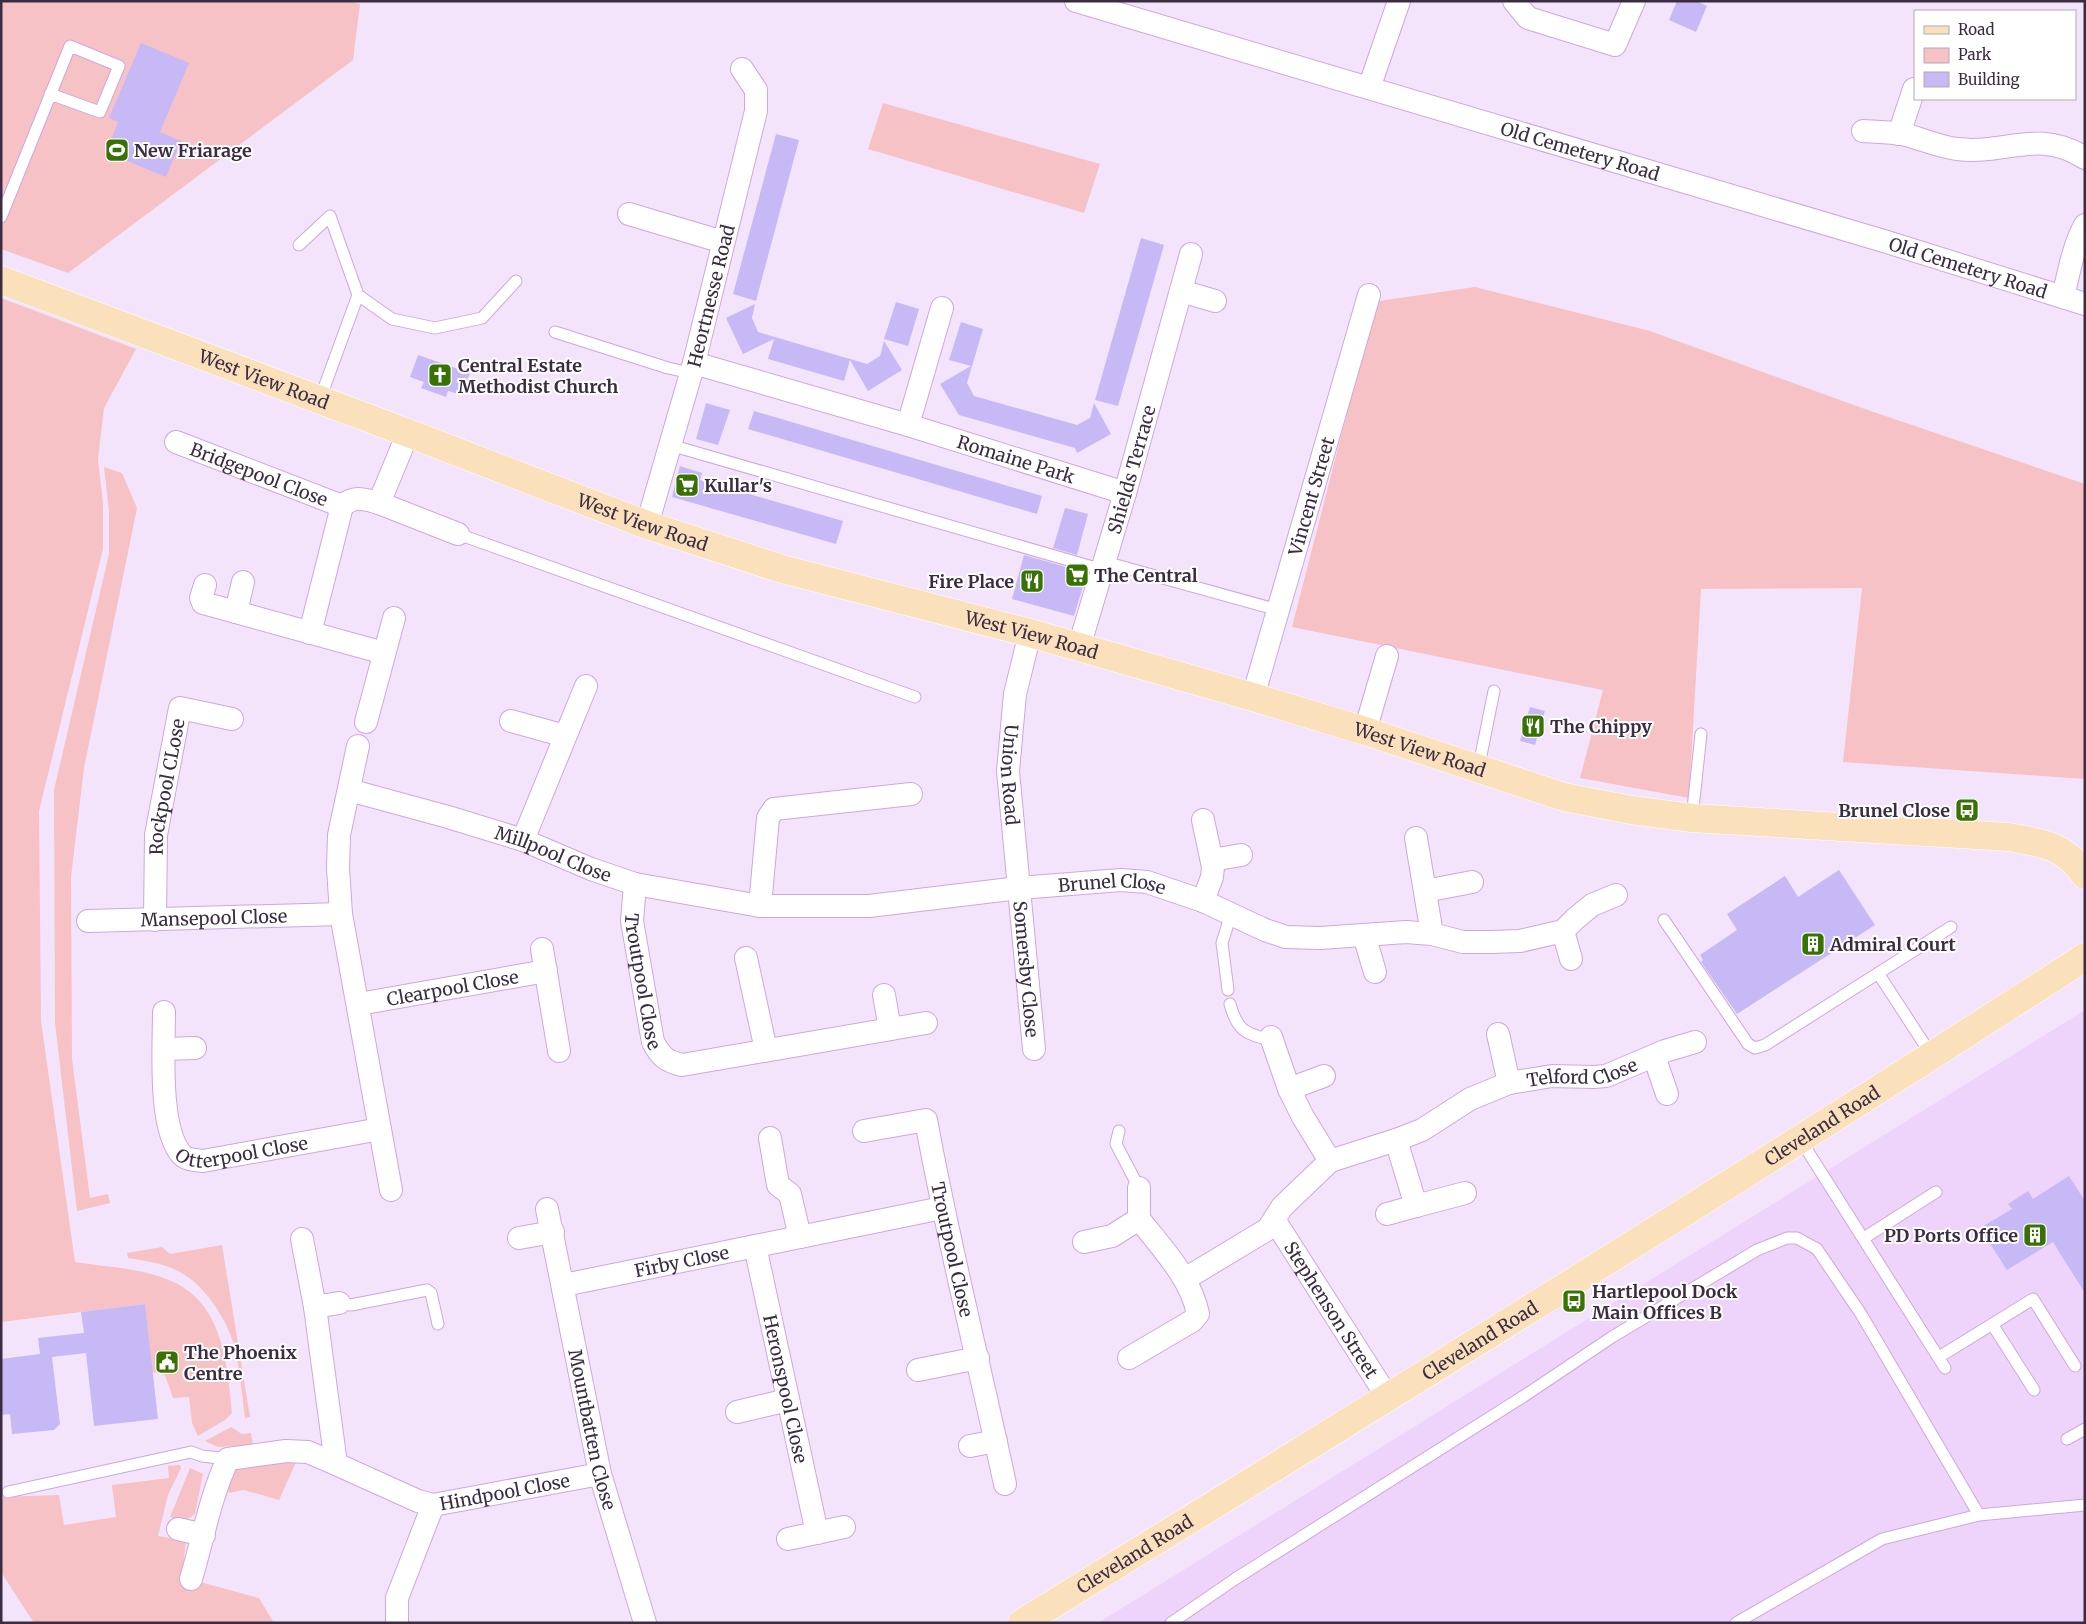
<svg xmlns="http://www.w3.org/2000/svg" width="2086" height="1624" font-family="Merriweather,serif">
	<style>
		.built { fill: #eed4fa }
		.green { fill: #f6c2c5 }
		.building { fill: #c7b8f6 }
		.lines { fill: none; stroke-linecap: round; stroke-linejoin: round }
		.service-casing { stroke: #cea7de; stroke-width: 13 }
		.minor-casing { stroke: #cea7de; stroke-width: 24 }
		.primary-casing { stroke: #fff; stroke-width: 29 }
		.service { stroke: #fff; stroke-width: 11 }
		.minor { stroke: #fff; stroke-width: 22 }
		.primary { stroke: #fae0bb; stroke-width: 28 }
		.labels { text-anchor: middle; dominant-baseline: central; stroke-width: 4; stroke-linejoin: round; paint-order: stroke }
		.poi-label { font-size: 18px; font-weight: bold; fill: #3b2c42; stroke: #fff; text-anchor: start }
		.street-label { font-size: 18px; fill: #3b2c42; stroke: #fff }
	</style>
	<rect width="100%" height="100%" fill="#f4e4fb"/>
	<path class="built" d="M2085,1010v613h-987z"/>
	<path class="green" d="M1,1h347l12,3 -7,56 -285,213 -67,-24z
		M883,103l217,61 -16,49 -216,-64z
		M1475,287l175,44 212,77 223,76v295l-242,-17 19,-174 -161,1 -12,209 -109,-20 23,-88 -311,-63 64,-249 23,-77z
		M1,298l135,51 -32,59 -6,51 5,44v46l-64,262 2,210 34,241c31,5 65,6 94,18 54,22 58,82 63,133l-7,7 -27,16 -6,-13 -3,-26 -16,1 -8,-23 -13,-3 -7,-68 -144,18z
		M104,467l18,6 15,35 -53,260 -13,109 1,182 18,139 18,-4 2,9 -33,8 -22,-188 -1,-233 55,-236v-43z
		M222,1245l28,172 -5,1c-3,-23 -5,-47 -10,-69 -6,-27 -30,-64 -55,-77 -16,-9 -34,-11 -52,-14l-1,-5 35,-6 8,7z
		M231,1427l11,7 9,-1 2,12 -35,2 -13,-6z
		M297,1460l-18,40 -35,-10 -15,3c-2,-10 1,-20 9,-27z
		M180,1465l1,3 -13,27 -10,41 28,5 -4,36 77,21 15,25h-239l-3,-3 -31,-48v-75l58,-2 5,30 52,-8 -4,-32 57,-7 -1,-12z
		M190,1468l13,6 -8,40 -10,7 -15,-4z"/>
	<path class="building" d="M1677,1h20l10,5 -11,26 -27,-12z
		M141,43l48,20 -29,69 21,9 -15,36 -60,-25 12,-30 -9,-4z
		M776,134l23,6 -43,161 -23,-7z
		M1141,238l23,7 -46,161 -23,-6z
		M896,302l23,7 -11,37 -24,-7z
		M755,304l-3,14 6,14 109,32 13,-8 4,-15 18,29 -34,21 -18,-31 -6,21 -76,-22 6,-20 -31,15 -17,-36z
		M961,322l22,7 -16,54 7,13 103,29 13,-7 4,-15 17,31 -34,19 -2,-5 -116,-33 -19,-31 31,-18 -22,-6z
		M418,355l52,18 -8,22 -14,-4 -2,6 -25,-9 3,-6 -14,-5z
		M706,403l24,7 -12,35 -22,-6z
		M754,411l288,85 -5,18 -289,-85z
		M680,466l22,7 -2,7 143,41 -7,23 -164,-47z
		M1065,508l23,6 -11,41 -24,-7z
		M1024,555l63,18 -13,43 -62,-17z
		M1530,707l15,4 -10,34 -15,-4z
		M1839,870l36,55 -138,89 -36,-52 2,-2 -3,-5 37,-25 -10,-16 58,-38 13,21z
		M2069,1176l16,25v92l-32,-51 -46,28 -27,-42 32,-19 -4,-5 20,-13 5,8z
		M145,1304l13,115 -64,7 -8,-73 -34,4 8,67 -6,6 -42,4 -2,-20 -9,1v-56l39,-5 -2,-16 46,-5 -3,-21z"/>
	<g class="lines">
		<g class="service-casing">
			<path id="service" d="M1,217l69,-171 49,20 -19,46 -50,-18
				M299,245l31,-29 28,79 34,24 43,9 47,-10 34,-37
				M555,332l113,36 23,5
				M320,399l38,-104
				M670,445l433,125
				M458,534l457,163
				M1105,562l173,48
				M1478,770l16,-79
				M1692,818l9,-84
				M1664,920l84,124 7,4 10,-3 186,-118
				M1878,973l54,83
				M1228,990l-6,-47 9,-29
				M1230,1004c8,29 16,29 43,37
				M1119,1131l-3,13 23,44
				M1800,1139l145,229
				M1864,1238l72,-46
				M339,1303l12,2 76,-15 4,3 7,31
				M1992,1324l42,66
				M1939,1357l94,-58 42,67
				M2067,1439l18,-10
				M8,1492l183,-40 11,4 26,3
				M1171,1623l64,-44 289,-183 88,-59 145,-87 30,-12h10l20,11 44,65 118,201
				M1736,1623l146,-84 97,-24 106,-10"/>
		</g>
		<g class="minor-casing">
			<g id="minor">
				<path id="s1" d="M1076,1l811,241 198,62"/>
				<path d="M1514,1l14,17 87,27 19,-44"/>
				<path d="M1369,88l30,-87"/>
				<path d="M1863,131c13,1 26,1 39,3 18,4 37,13 55,15 49,6 80,-21 128,9"/>
				<path d="M1899,134l15,-45"/>
				<path d="M629,214l94,28"/>
				<path d="M1181,291l34,10"/>
				<path d="M2063,297c6,-25 10,-50 22,-72"/>
				<path id="s2" d="M694,363l214,62 217,68"/>
				<path d="M908,425l34,-117"/>
				<path id="s3" d="M176,442l166,64"/>
				<path d="M379,503l79,31"/>
				<path id="s4" d="M647,525l47,-162 62,-252v-21l-14,-21"/>
				<path d="M205,585l-4,13 2,5 181,50"/>
				<path d="M236,612l7,-30"/>
				<path d="M310,633l32,-127c12,-11 22,-7 37,-3l29,-70"/>
				<path id="s5" d="M1030,633l-15,61 -7,77 26,278"/>
				<path id="s6" d="M1079,647l46,-154 66,-239"/>
				<path id="s7" d="M1253,697l116,-402"/>
				<path d="M511,721l54,15"/>
				<path d="M366,722l28,-104"/>
				<path d="M1365,731l22,-75"/>
				<path d="M358,746l-19,89 -1,33 3,46 50,276"/>
				<path id="s8" d="M349,790l99,27 75,23 68,29 44,15 125,22h109l150,-18 102,-8 26,2 56,19 62,29 21,7 34,1 86,-6 26,2 31,8h28l29,-1 43,-10 12,-12 17,-14 24,-10"/>
				<path d="M1203,820l10,47 -1,10 -9,24"/>
				<path d="M1416,838l16,96"/>
				<path d="M523,840l63,-154"/>
				<path d="M1212,860l29,-5"/>
				<path id="s9" d="M635,884l-3,37 21,121c8,15 13,19 29,23l244,-42"/>
				<path d="M1425,891l47,-9"/>
				<path d="M760,906l8,-88 6,-9 137,-15"/>
				<path id="s10" d="M155,920l1,-85 24,-127 52,11"/>
				<path id="s11" d="M88,921l253,-7"/>
				<path d="M1563,931l8,28"/>
				<path d="M1364,935l11,37"/>
				<path d="M542,949l17,102"/>
				<path d="M746,958l20,92"/>
				<path d="M884,995l6,34"/>
				<path id="s12" d="M359,1004l187,-33"/>
				<path id="s13" d="M164,1012c0,35 -6,117 18,143 5,5 14,5 21,6l177,-32"/>
				<path d="M1498,1034l11,49"/>
				<path d="M1271,1037l18,52 14,28 27,44"/>
				<path d="M164,1049l31,-1"/>
				<path d="M1654,1056l13,38"/>
				<path d="M1289,1089l35,-13"/>
				<path id="s14" d="M864,1131l62,-11c22,122 53,242 79,364"/>
				<path d="M770,1138l8,47 12,9 10,43"/>
				<path d="M1396,1140l20,66 49,-13"/>
				<path id="s15" d="M547,1209l53,265 45,149"/>
				<path d="M1387,1214l29,-8"/>
				<path d="M1139,1219v-31"/>
				<path id="s16" d="M1275,1221l113,177"/>
				<path d="M519,1238l34,-6"/>
				<path id="s17" d="M302,1239l13,68 21,157 82,37 15,4 167,-31"/>
				<path d="M1084,1242l28,-6 27,-17c22,28 52,59 59,95l-6,7 -63,37"/>
				<path id="s18" d="M755,1246l62,287"/>
				<path id="s19" d="M1185,1279l83,-50 14,-22 48,-46 66,-21 26,-10 48,-31 39,-16 43,-7 42,1 12,-1 59,-25 30,-9"/>
				<path id="s20" d="M564,1285l378,-77"/>
				<path d="M315,1307l24,-4"/>
				<path d="M918,1370l60,-12"/>
				<path d="M737,1412l51,-12"/>
				<path d="M970,1446l26,-5"/>
				<path d="M178,1529l26,6"/>
				<path d="M788,1539l56,-12"/>
				<path d="M191,1579c12,-40 19,-82 37,-120l58,-8 22,1 28,12"/>
				<path d="M397,1623v-25l36,-93"/>
			</g>
		</g>
		<g class="primary-casing">
			<g id="primary">
				<path id="s21" d="M1,280l407,153 239,92 135,44 248,64 223,64 112,34 199,66 67,13 61,8 317,19c33,6 55,8 76,38"/>
				<path id="s22" d="M1022,1623c356,-219 712,-439 1063,-666"/>
			</g>
		</g>
		<use href="#service" class="service"/>
		<use href="#minor" class="minor"/>
		<use href="#primary" class="primary"/>
	</g>
	<defs>
		<g id="stadium-square" transform="scale(1.25)"><rect x="-9" y="-9" width="18" height="18" rx="4" fill="#387204" stroke="#fff"/><path d="M0-5a6.5 5 0 1 0 0 10a6.5 5 0 1 0 0-10ZM-3.5-1.8h7v3.6h-7Z" fill="#fff"/></g>
		<g id="church-square" transform="scale(1.25)"><rect x="-9" y="-9" width="18" height="18" rx="4" fill="#387204" stroke="#fff"/><path d="M-1.2-6h2.4v3.5h3.3v2.4h-3.3V6h-2.4V-.1h-3.3v-2.4h3.3Z" fill="#fff"/></g>
		<g id="supermarket-square" transform="scale(1.25)"><rect x="-9" y="-9" width="18" height="18" rx="4" fill="#387204" stroke="#fff"/><path d="M-6-5.5h2.5l.6 2H6L4.5 2H-2.5L-4.4-4H-6ZM-1.5 3.2a1.3 1.3 0 1 0 .1 0ZM3 3.2a1.3 1.3 0 1 0 .1 0Z" fill="#fff"/></g>
		<g id="restaurant-square" transform="scale(1.25)"><rect x="-9" y="-9" width="18" height="18" rx="4" fill="#387204" stroke="#fff"/><path d="M-5-6h1v4h1v-4h1v4h1v-4h1v5L-1.5 .5V6h-2V.5L-5-1ZM5-6V6H3V1.5H1.5Q1.5-4 5-6Z" fill="#fff"/></g>
		<g id="bus-square" transform="scale(1.25)"><rect x="-9" y="-9" width="18" height="18" rx="4" fill="#387204" stroke="#fff"/><path d="M-5-6H5V4H4V6H2V4H-2V6H-4V4H-5ZM-3.5-4V0h7V-4ZM-3.5 1.2v1.5H-2V1.2ZM2 1.2v1.5H3.5V1.2Z" fill="#fff"/></g>
		<g id="building-square" transform="scale(1.25)"><rect x="-9" y="-9" width="18" height="18" rx="4" fill="#387204" stroke="#fff"/><path d="M-4-6H4V6H1V3H-1V6H-4ZM-2.5-4.3h1.7v1.8h-1.7ZM.8-4.3h1.7v1.8H.8ZM-2.5-1h1.7V.8h-1.7ZM.8-1h1.7V.8H.8Z" fill="#fff"/></g>
		<g id="civic-square" transform="scale(1.25)"><rect x="-9" y="-9" width="18" height="18" rx="4" fill="#387204" stroke="#fff"/><path d="M-.6-6.5H3V-4.5H.6V-3L4-1V1h2V6H-6V1h2V-1L-.6-3ZM-1.2 2.5V6h2.4V2.5Z" fill="#fff"/></g>
	</defs>
	<g fill-rule="evenodd">
		<use href="#stadium-square" x="117" y="150"/>
		<use href="#church-square" x="440" y="375"/>
		<use href="#supermarket-square" x="687" y="485"/>
		<use href="#supermarket-square" x="1077" y="575"/>
		<use href="#restaurant-square" x="1032" y="581"/>
		<use href="#restaurant-square" x="1533" y="726"/>
		<use href="#bus-square" x="1967" y="810"/>
		<use href="#building-square" x="1813" y="944"/>
		<use href="#building-square" x="2035" y="1235"/>
		<use href="#bus-square" x="1574" y="1301"/>
		<use href="#civic-square" x="167" y="1362"/>
	</g>
	<g class="labels">
		<g class="poi-label">
			<text x="134" y="150">New Friarage</text>
			<text x="458" y="365">Central Estate<tspan x="458" dy="21">Methodist Church</tspan></text>
			<text x="704" y="485">Kullar's</text>
			<text x="1094" y="575">The Central</text>
			<text x="1014" y="581" text-anchor="end">Fire Place</text>
			<text x="1550" y="726">The Chippy</text>
			<text x="1950" y="810" text-anchor="end">Brunel Close</text>
			<text x="1830" y="944">Admiral Court</text>
			<text x="2018" y="1235" text-anchor="end">PD Ports Office</text>
			<text x="1592" y="1291">Hartlepool Dock<tspan x="1592" dy="21">Main Offices B</tspan></text>
			<text x="184" y="1352">The Phoenix<tspan x="184" dy="21">Centre</tspan></text>
		</g>
		<g class="street-label">
			<text stroke="none"><textPath href="#s1" startOffset="526">Old Cemetery Road</textPath></text>
			<text stroke="none"><textPath href="#s1" startOffset="931">Old Cemetery Road</textPath></text>
			<text stroke="none"><textPath href="#s4" startOffset="238">Heortnesse Road</textPath></text>
			<text stroke="none"><textPath href="#s21" startOffset="281">West View Road</textPath></text>
			<text stroke="none"><textPath href="#s2" startOffset="336">Romaine Park</textPath></text>
			<text stroke="none"><textPath href="#s6" startOffset="185">Shields Terrace</textPath></text>
			<text stroke="none"><textPath href="#s3" startOffset="89">Bridgepool Close</textPath></text>
			<text stroke="none"><textPath href="#s7" startOffset="209">Vincent Street</textPath></text>
			<text stroke="none"><textPath href="#s21" startOffset="686">West View Road</textPath></text>
			<text stroke="none"><textPath href="#s21" startOffset="1091">West View Road</textPath></text>
			<text stroke="none"><textPath href="#s21" startOffset="1496">West View Road</textPath></text>
			<text stroke="none"><textPath href="#s5" startOffset="144">Union Road</textPath></text>
			<text stroke="none"><textPath href="#s10" startOffset="134">Rockpool CLose</textPath></text>
			<text stroke="none"><textPath href="#s8" startOffset="214">Millpool Close</textPath></text>
			<text stroke="none"><textPath href="#s8" startOffset="782">Brunel Close</textPath></text>
			<text stroke="none"><textPath href="#s11" startOffset="126">Mansepool Close</textPath></text>
			<text stroke="none"><textPath href="#s5" startOffset="339">Somersby Close</textPath></text>
			<text stroke="none"><textPath href="#s9" startOffset="98">Troutpool Close</textPath></text>
			<text stroke="none"><textPath href="#s12" startOffset="95">Clearpool Close</textPath></text>
			<text stroke="none"><textPath href="#s19" startOffset="460">Telford Close</textPath></text>
			<text stroke="none"><textPath href="#s22" startOffset="942">Cleveland Road</textPath></text>
			<text stroke="none"><textPath href="#s13" startOffset="208">Otterpool Close</textPath></text>
			<text stroke="none"><textPath href="#s14" startOffset="195">Troutpool Close</textPath></text>
			<text stroke="none"><textPath href="#s20" startOffset="120">Firby Close</textPath></text>
			<text stroke="none"><textPath href="#s16" startOffset="105">Stephenson Street</textPath></text>
			<text stroke="none"><textPath href="#s22" startOffset="538">Cleveland Road</textPath></text>
			<text stroke="none"><textPath href="#s18" startOffset="146">Heronspool Close</textPath></text>
			<text stroke="none"><textPath href="#s15" startOffset="225">Mountbatten Close</textPath></text>
			<text stroke="none"><textPath href="#s17" startOffset="406">Hindpool Close</textPath></text>
			<text stroke="none"><textPath href="#s22" startOffset="132">Cleveland Road</textPath></text>
		</g>
	</g>
	<rect width="2086" height="1624" fill="none" stroke="#3b2c42" stroke-width="5"/>
	<rect x="1914" y="10" width="162" height="90" fill="#ffffff" stroke="#b1abb3"/>
	<rect x="1924" y="26" width="25" height="8" fill="#fae0bb" stroke="#b1abb3"/>
	<text x="1958" y="35" font-size="15" fill="#3b2c42">Road</text>
	<rect x="1924" y="48" width="25" height="15" fill="#f6c2c5" stroke="#b1abb3"/>
	<text x="1958" y="60" font-size="15" fill="#3b2c42">Park</text>
	<rect x="1924" y="72" width="25" height="15" fill="#c7b8f6" stroke="#b1abb3"/>
	<text x="1958" y="85" font-size="15" fill="#3b2c42">Building</text>
</svg>
